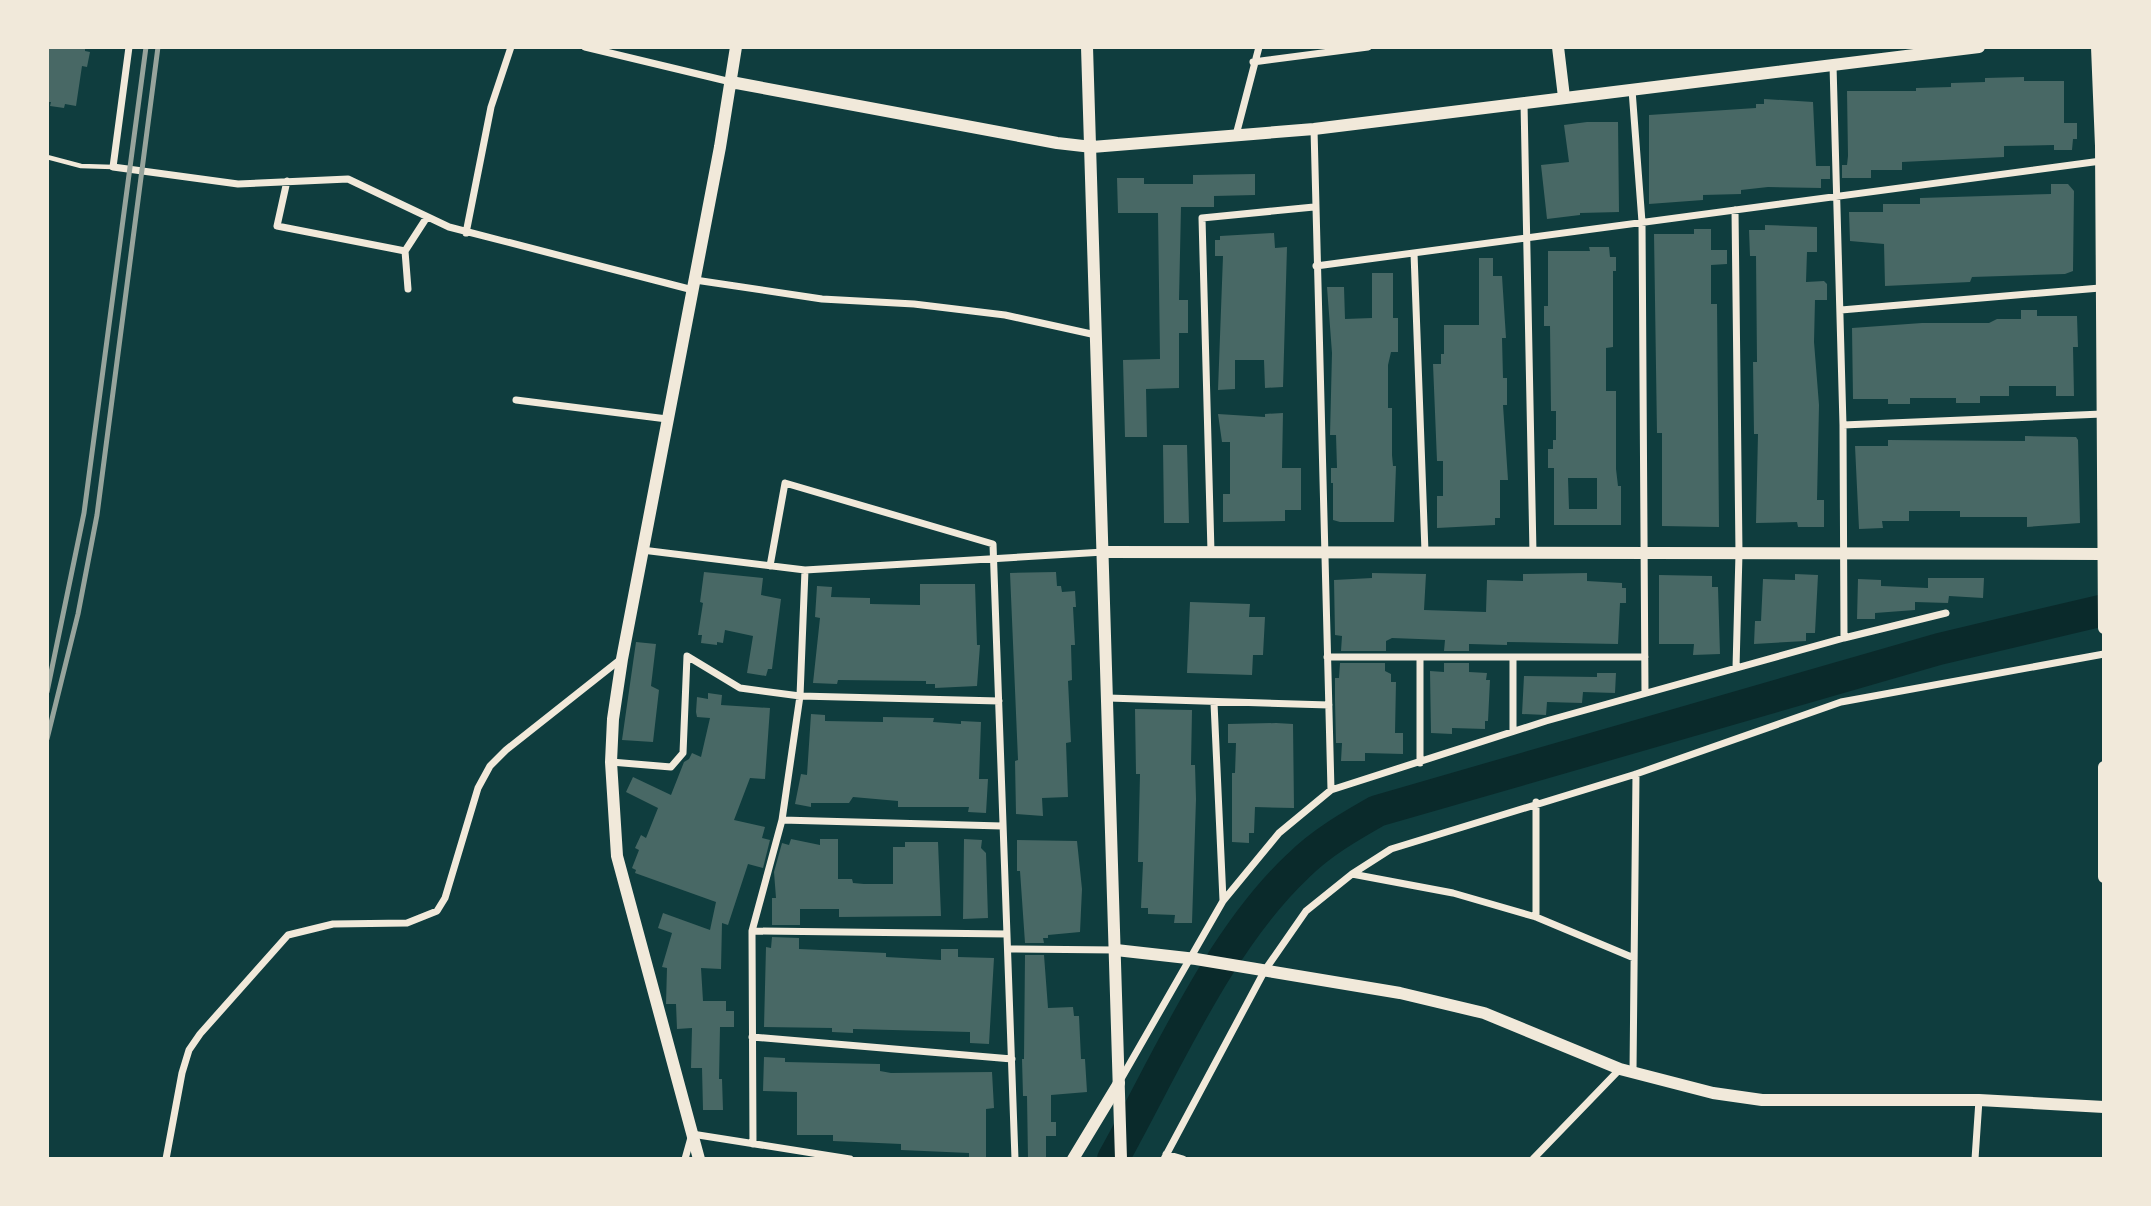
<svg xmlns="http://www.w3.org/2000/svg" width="2151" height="1206" font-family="'Noto Serif',serif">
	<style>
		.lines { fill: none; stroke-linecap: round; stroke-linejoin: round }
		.river { stroke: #0a2a2b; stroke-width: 32 }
		.building { fill: #486865; fill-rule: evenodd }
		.service { stroke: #f1e9da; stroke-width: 4.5 }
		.minor { stroke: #f1e9da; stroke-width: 7 }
		.tertiary { stroke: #f1e9da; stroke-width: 12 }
		.secondary { stroke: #f1e9da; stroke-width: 12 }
		.rail { stroke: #97a49c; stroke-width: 5 }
	</style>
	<rect width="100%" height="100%" fill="#0f3d3e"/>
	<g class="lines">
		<path class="river" d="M1113,1159c53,-95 106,-219 185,-293 23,-23 51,-39 79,-55l562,-162 165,-39"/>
	</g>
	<path class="building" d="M47,47h38v4l5,1 -3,15 -5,-1 -6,40 -11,-2 -1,4 -14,-2 1,-4h-4z
		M2024,77v4h40v42h13v16h-4l-1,11h-18v-5l-50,1v11l-102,5v8h-31v8h-29v-13h5l1,-9 -1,-65h69v-3l35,-1v-4l34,-1v-4z
		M1764,99l49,3 3,64h14v13h-9v9l-53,-1 -27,3v4l-38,1v5l-54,4v-89l107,-7v-4h8z
		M1587,122h31l1,90 -39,1v2l-33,4 -6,-54 28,-3 -5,-37z
		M1255,174v21l-41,1v11h-33l-2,93h9v33h-9v55l-33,1 1,48h-22l-2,-77 37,-1 -2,-146h-40l-1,-35h27v6h49v-9z
		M2051,184h17l6,7 -1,80 -8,3 -93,3 -2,5 -85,4 -1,-42 -34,-3 -1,-29h34v-8h37v-6l131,-4z
		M1765,225l52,2v25h-10l-1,30 18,-1 3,3v16h-12l-1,42 5,63 -2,95h7v27h-26l-1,-5 -41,1 2,-89h-4l-1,-72h4l-1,-106h-6l-1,-26h16z
		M1694,229h17v21h16v14l-16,1v39h6l2,223 -57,-1v-93h-5l-3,-199h40z
		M1274,233l1,15 12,-1 -4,140 -18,1 -1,-28h-29v29l-17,1 5,-134h-8v-16h5v-4z
		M1589,247h20l1,10h6v14h-3v76l-7,1v43h10v78l2,17h3v39h-67v-57h-6v-19h5v-9h3v-29h-5l-1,-85h-6v-20h4v-55h42zM1568,478h29v31h-28z
		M1479,258h14v18h9l4,62h-4l1,40h4v27h-4l5,75h-8v38h-5v7l-58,3v-32h6v-35h-6l-4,-97h8v-10h3v-29h35z
		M1372,273h21v45h5v34h-7l-3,13v43h4v47l1,11h3l-2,56h-54l-7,-2v-37h-2v-15h6l-1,-33h-6l2,-82 -5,-66h17l1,32 27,-1z
		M2021,310h16v6h40l1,31h-5l1,49h-18v-10h-47v10h-29v7h-24v-5h-46v6h-22v-5h-35l-1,-71 70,-5h67l8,-4h24z
		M1283,413l-1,55h19v42h-16v11l-62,1v-28h7v-52h-8l-4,-28 47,3v-3z
		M2025,436l51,1 2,3 2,83 -53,4v-10h-67v-6h-51v10h-27l1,7 -24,1 -4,-83h33v-6l137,1z
		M1163,445h24l2,78h-25z
		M704,572l59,6 -2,17 20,4 -9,70h-4l-2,7 -19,-3 6,-37 -28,-6 -2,13 -6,-1v3l-16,-2 1,-8h-4l5,-32 -3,-1z
		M1056,572l1,14h4l1,6 13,-1 1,16h-3l2,38h-4l1,35 -4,1 3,61 -5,1 2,54 -26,1 1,18 -27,-2 -1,-53 3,-1 -8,-187z
		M1372,573l54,1 -2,36 62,2 1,-32 36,1v-7l64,-1v8l35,2v5h4v15h-6l-2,41 -111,-2v3l-38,-1v7h-25l1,-11 -53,-2 -6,3v10h-45l1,-15 -7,-1 -1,-55 38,-2z
		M1795,574l23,1 -3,58h-9v8l-52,3 1,-23h6l2,-42 32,1z
		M1659,575l53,1v11h6l2,67 -27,1 1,-11h-35z
		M1928,578h56l-1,20 -34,-2 -1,7 -33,-1v8l-40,3v6h-18l1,-40 23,1v6l47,2z
		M920,584h55l2,61h3l-3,41 -42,2v-4h-9v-3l-88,-1 -1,4 -24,-1 7,-65 -5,-1 2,-31 15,1 -1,10 39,1v6l50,1z
		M1190,602l60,2 -1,13h16l-2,38h-10l-1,20 -65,-2z
		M636,642l20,2 -5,42 8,4 -6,52 -31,-2z
		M1340,663h45v8l6,3v8h5l-1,51h8v21l-38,-1v8h-24l1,-18h-6l-1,-42v-23h4z
		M1444,663h25v9l18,1 -1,7h4l-2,41h-3v8l-33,-1v6l-21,-1 -1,-62 14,1z
		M1597,673h19l-1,20 -32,-1 -1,11 -35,-1 -1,13 -24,-1 2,-38 73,1z
		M708,693l14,2 -1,10 49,3 -5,71 -15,-1 -16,42 31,7 -3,11 8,2 -7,28 -15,-4 -20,61 -6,-2 -1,46 -20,-1 2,33h23v10h8v16h-14l-1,52h3l1,31h-20l-1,-42h-11l1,-40 -15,1 -1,-25h-10l1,-36 -5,-1 10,-34 -14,-5 5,-15 47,17 6,-28 -81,-29 1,-3 -4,-2 7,-18 -4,-2 6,-13 5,3 12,-30 -32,-16 7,-15 38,18 13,-33 5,-3 3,-6 9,4 9,-39 -13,-1 -1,-5 1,-15 11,2z
		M1135,709l57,1 -1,55h4l1,34 -4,124h-18l1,-8 -27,-1v-6h-7l2,-46h-5l2,-88h-4z
		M811,714l14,1v6l58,1v-5l51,1 -1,4 28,2v-3l20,1 -2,57h9l-2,34 -18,-1 1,-5h-71v-6l-45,-4 -4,6h-38v4l-16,-3 6,-30 6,1z
		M1276,723l17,1 1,84 -39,-1 -1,26h-5v10l-17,-1v-69h3l1,-30h-8v-19z
		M791,839l29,6v-6h18v40h14l1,4 11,1h29v-37h12v-5h33l3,74 -102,1v-8h-39v16h-28v-27h4l-2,-26 8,-29 7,2z
		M964,839l18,1 -1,8 5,5 2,65 -25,1z
		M1017,840l60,1 5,48 -2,43 -32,3v3h-5l1,5h-19l-5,-72h-3z
		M772,937l27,1v11l87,4v4l55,3v-11h17v8l36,1 -5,86 -19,-1v-11l-117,-3v4l-21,-1v-4l-68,-1 2,-80 5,1z
		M1025,955h19l4,53 25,-1 1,9h5l2,43h4l2,33 -36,3v27h5v14h-10v23h-18l-1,-63h-4l-1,-37h2z
		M764,1057l21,1v4l95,2v7l11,2 101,-1 2,36 -8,1v50h-17v-6l-68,-3v-6l-68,-3v-6h-36v-43l-34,-1z"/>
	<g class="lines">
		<path class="service" d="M47,157l34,9 32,1"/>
		<path class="minor" d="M129,47l-16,120 125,17 110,-5 101,48 244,63
			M585,47l146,35
			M1253,62l115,-15
			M1833,65l10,360 1,213
			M1632,90l10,132 3,471
			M1524,103l9,450
			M1314,129l17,661
			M1236,135l23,-88
			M287,181l-10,45 128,25
			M1735,210l4,343 -3,115
			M466,233l25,-126 20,-60
			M1414,253l11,299
			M1316,266l785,-105
			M695,280l127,19 92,5 91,11 91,20
			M408,289l-3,-38 22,-34
			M1841,310l259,-22
			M516,400l151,19
			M1843,425l259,-11
			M642,550l163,20 299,-18
			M1211,552l-9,-334 112,-11
			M770,566l15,-83 208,61 22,615
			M1327,657h318
			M1420,657v106
			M1513,657v74
			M1108,698l221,7
			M1214,703l9,197
			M611,762l60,5 12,-14 4,-97 53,32 60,8 199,5
			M1536,802v115
			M782,820l220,6
			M1352,874l101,19 83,24 98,41
			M752,931l255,3
			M1008,949l107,1
			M752,1037l260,22
			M1633,1072l3,-298
			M1121,1079l102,-178 56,-68 52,-43 215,-69 298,-83 102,-25
			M753,1144l-1,-213 30,-111 18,-124 5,-126
			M1166,1154l17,5
			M166,1159l16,-86 7,-23 11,-16 88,-99 45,-11 74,-1 30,-12 8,-13 33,-110 12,-22 16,-16 115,-91
			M685,1159l7,-25 158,25
			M1164,1159l101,-189 41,-59 46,-37 39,-25 245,-75 205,-72 263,-48
			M1533,1159l87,-90
			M1975,1159l4,-59"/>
		<path class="tertiary" d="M1558,47l6,50
			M2097,47l4,99 3,482
			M1105,552l999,2
			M2104,767v110
			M1116,950l80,9 204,34 84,20 136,56 93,24 49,7h217l125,7
			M1073,1159l46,-76"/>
		<path class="secondary" d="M1087,47l34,1112
			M731,82l326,61 35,4 222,-18 665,-82
			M699,1159l-82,-303 -6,-94 2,-43 9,-60 98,-512 16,-100"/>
		<path class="rail" d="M47,692l37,-179 62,-466
			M47,739l31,-125 19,-99 61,-468"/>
	</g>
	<rect width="2151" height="1206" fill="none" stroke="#f1e9da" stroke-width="98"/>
</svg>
